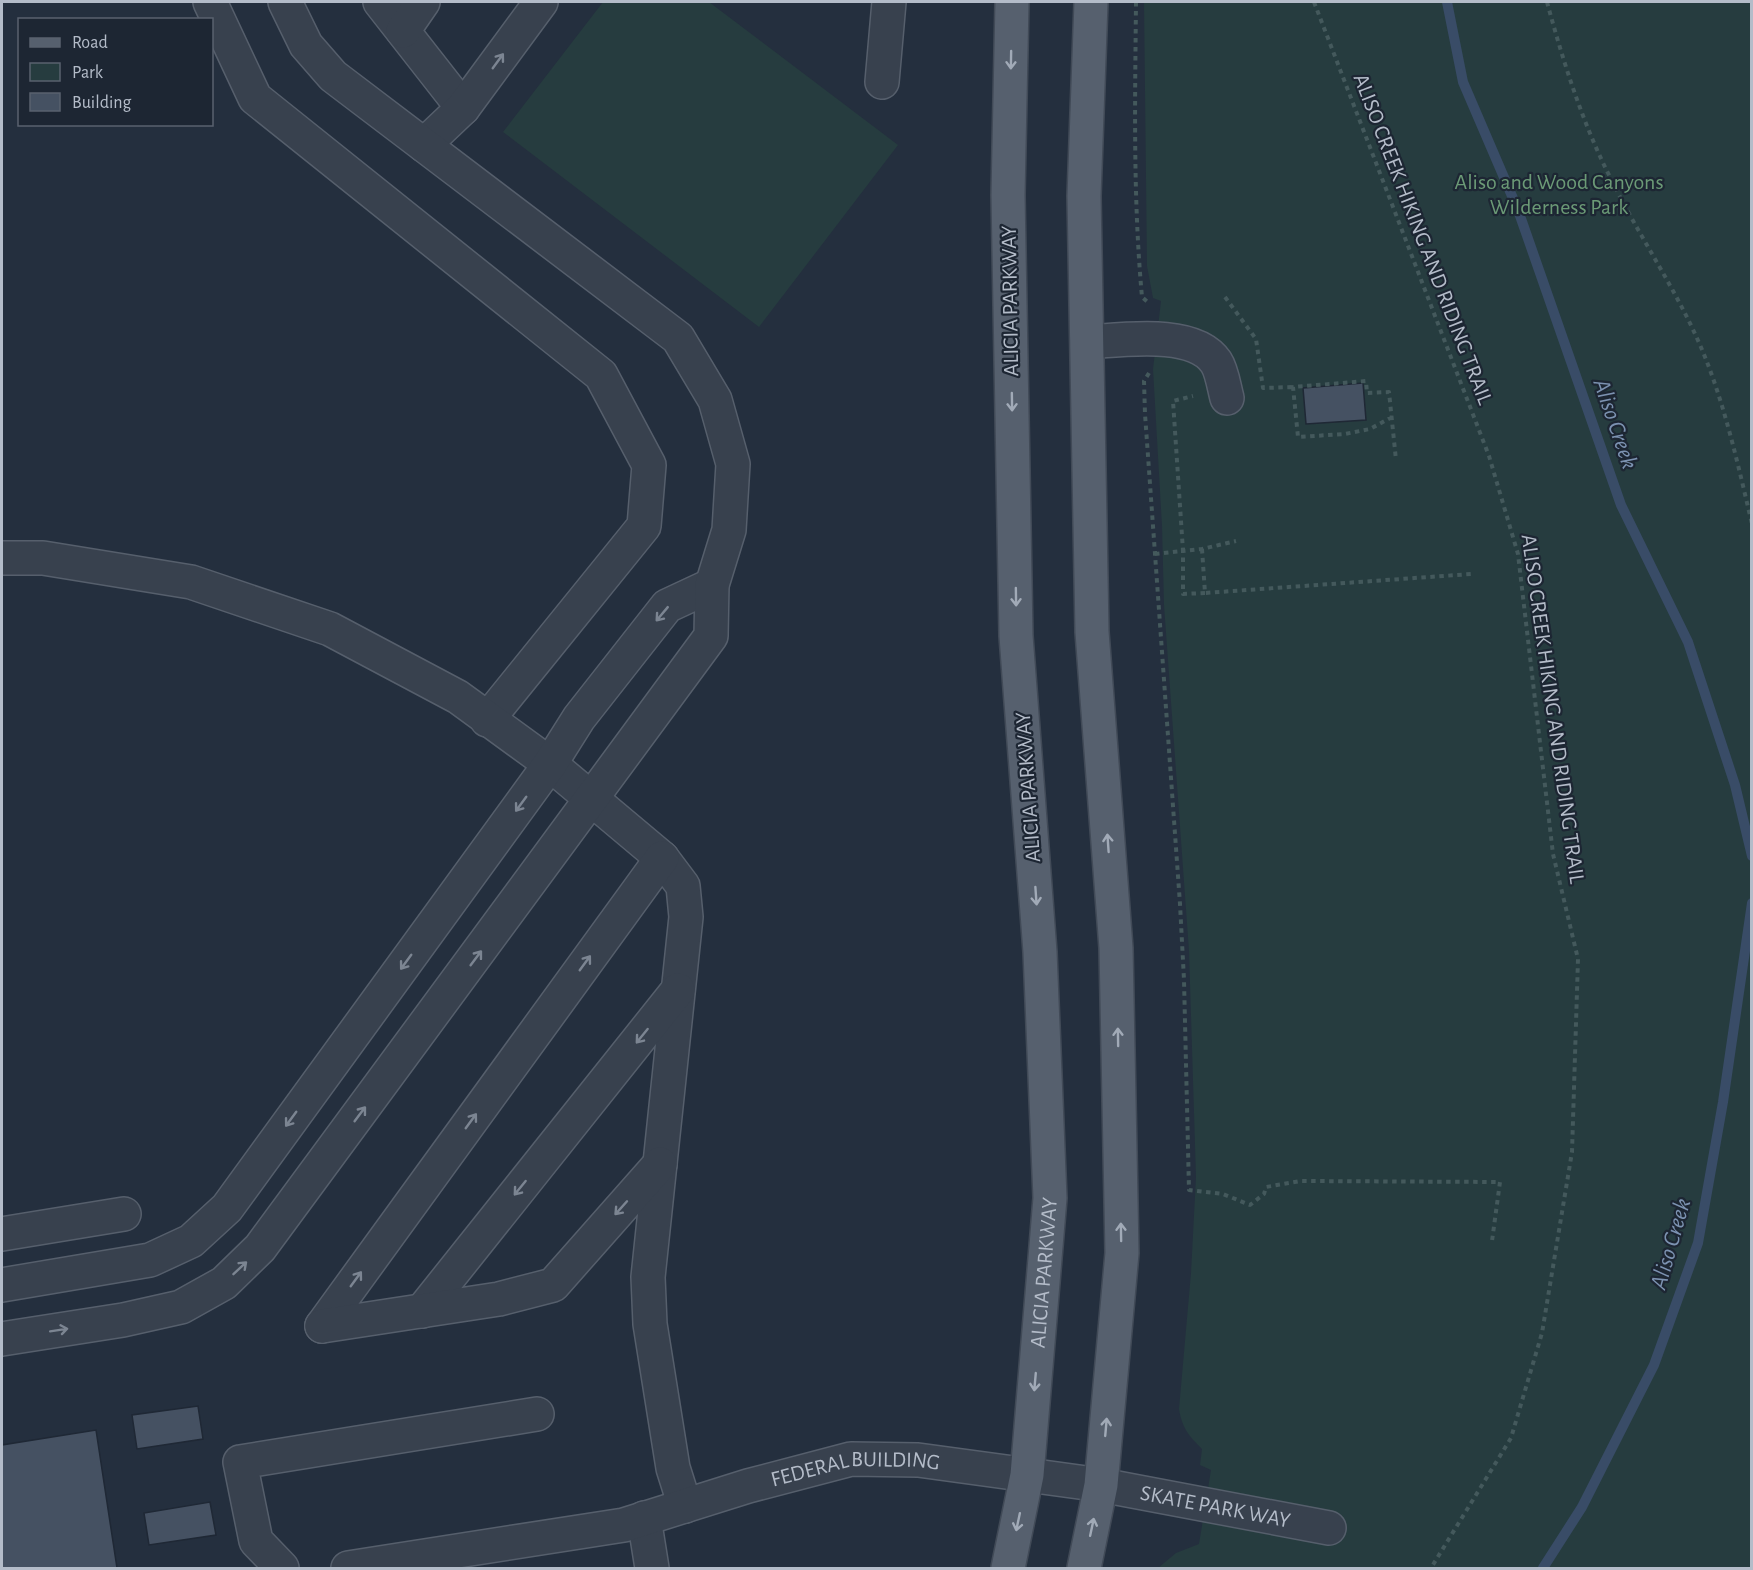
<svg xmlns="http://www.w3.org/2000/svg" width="1753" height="1570" font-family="'Alegreya Sans',sans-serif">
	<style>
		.green { fill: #263c3f }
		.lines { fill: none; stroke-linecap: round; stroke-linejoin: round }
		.stream { stroke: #394c67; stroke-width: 10 }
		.building { fill: #455162; stroke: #1f2835; stroke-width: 1.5 }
		.minor-casing { stroke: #565f6c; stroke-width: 36 }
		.major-casing { stroke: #414a57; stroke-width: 36 }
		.path { stroke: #44595c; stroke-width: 4; stroke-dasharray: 4.5 4.5; stroke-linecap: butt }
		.minor { stroke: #38414e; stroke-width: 33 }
		.major { stroke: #56606e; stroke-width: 33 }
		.oneway { stroke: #a1aab7 }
		.oneway2 { stroke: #7c8592 }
		.labels { text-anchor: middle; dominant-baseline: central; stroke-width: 4.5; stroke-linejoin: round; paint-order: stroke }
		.park-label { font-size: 22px; fill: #6b9a76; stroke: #1d2633 }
		.street-label { font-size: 22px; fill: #b4bcc9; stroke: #1d2633 }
		.water-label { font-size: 24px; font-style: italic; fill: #7c92b1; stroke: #1d2633 }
	</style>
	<rect width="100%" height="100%" fill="#242f3e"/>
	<path class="green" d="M603,2h106l189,143 -139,182 -256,-195z
		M1144,2h607v1566h-593l18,-15 23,-9 12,-74 -11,-5 2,-16c-13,-13 -20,-21 -23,-40l12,-136 5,-96 -7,-226 -25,-346 -2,-79 -9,-157 8,-68 -8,-3 -6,-32z"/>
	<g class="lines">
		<path class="stream" d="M1447,2l16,80 55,128 103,295 67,137 47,143 17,71
			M1543,1568l39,-61 72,-142 44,-122 25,-141 29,-199"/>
	</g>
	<path class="building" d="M1363,383l3,37 -60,4 -3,-36z
		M198,1406l5,33 -66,10 -5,-34z
		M96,1430l21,138h-115v-123z
		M210,1502l6,33 -67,10 -5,-32z"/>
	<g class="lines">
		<g class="minor-casing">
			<g id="minor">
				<path d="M210,2l45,96 346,277 48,90 -5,61 -157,194"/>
				<path d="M380,2l83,106"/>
				<path d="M403,31l20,-29"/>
				<path d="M882,82l7,-80"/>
				<path d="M424,145l39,-37 78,-106"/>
				<path d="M1087,342c35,-2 107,-13 129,20 6,9 8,25 11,36"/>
				<path d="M2,558h41l148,24 139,47 128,68 92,67 112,94 21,28 3,31 -38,360 2,47 23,144 12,38"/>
				<path d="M2,1234l122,-20"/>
				<path d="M2,1285l148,-25 41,-19 36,-33 323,-444 29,-46 88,-112 45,-21"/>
				<path d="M422,1311l256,-321"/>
				<path d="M322,1326l340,-468"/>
				<path d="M322,1326l177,-27 54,-14 107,-121"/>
				<path d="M2,1339l121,-19 58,-13 43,-24 36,-35 451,-612 1,-51 17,-55 4,-66 -18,-64 -37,-62 -345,-262 -27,-31 -21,-43"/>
				<path d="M644,1518l8,50"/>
				<path d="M282,1568l-26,-27 -16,-79 297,-48"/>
				<path id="s1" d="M348,1568l276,-43 124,-39 103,-27 67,1 183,25 228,43"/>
			</g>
		</g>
		<g class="major-casing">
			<g id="major">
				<path id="s2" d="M1008,1568l19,-93 23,-277 -10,-246 -24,-316 -8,-441 4,-193"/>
				<path d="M1084,1568l17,-83 21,-232 -6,-305 -24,-316 -8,-436 7,-194"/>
			</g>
		</g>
		<path class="path" d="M1136,2c-1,99 -3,197 6,295l8,7
			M1314,2l175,454 29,98 35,300 25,105 -6,193 -30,181 -31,105 -80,130
			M1547,2c16,59 35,120 63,175 30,62 72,120 97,185 20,52 32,107 45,162
			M1225,297l31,42 7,49 30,-1
			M1149,373l-5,8 1,33 35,490 4,76 5,210 34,4 27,11 14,-11 2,-7 34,-6 200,1 -8,59
			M1392,417l-22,12 -25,5 -47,3 -5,-50 73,-6 1,12 22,-1 7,68
			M1202,549l3,44 266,-19
			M1155,554l28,-3 -10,-150 20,-5
			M1205,593l-22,1v-43l19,-2 34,-8"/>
		<use href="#minor" class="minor"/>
		<use href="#major" class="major"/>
	</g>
	<defs><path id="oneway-shaft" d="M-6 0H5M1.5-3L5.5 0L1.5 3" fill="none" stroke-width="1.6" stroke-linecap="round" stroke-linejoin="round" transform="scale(1.5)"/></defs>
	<g class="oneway">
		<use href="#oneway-shaft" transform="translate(1011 60) rotate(91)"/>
		<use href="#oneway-shaft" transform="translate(1012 402) rotate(89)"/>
		<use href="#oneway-shaft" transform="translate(1016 597) rotate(89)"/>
		<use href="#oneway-shaft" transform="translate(1108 843) rotate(-94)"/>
		<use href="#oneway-shaft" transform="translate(1036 896) rotate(86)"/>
		<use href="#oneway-shaft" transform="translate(1118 1037) rotate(-91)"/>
		<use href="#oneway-shaft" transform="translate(1121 1232) rotate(-91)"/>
		<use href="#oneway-shaft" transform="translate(1035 1382) rotate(95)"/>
		<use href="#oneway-shaft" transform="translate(1106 1427) rotate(-85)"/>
		<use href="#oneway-shaft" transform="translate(1018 1522) rotate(102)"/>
		<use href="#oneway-shaft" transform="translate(1092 1527) rotate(-78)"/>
	</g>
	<g class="oneway2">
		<use href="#oneway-shaft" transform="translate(498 61) rotate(-54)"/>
		<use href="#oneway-shaft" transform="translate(662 614) rotate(130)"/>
		<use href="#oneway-shaft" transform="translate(521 804) rotate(126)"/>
		<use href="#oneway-shaft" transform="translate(476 958) rotate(-53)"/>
		<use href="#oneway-shaft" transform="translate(406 962) rotate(126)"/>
		<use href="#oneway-shaft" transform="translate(585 963) rotate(-54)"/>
		<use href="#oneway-shaft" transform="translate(642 1036) rotate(129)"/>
		<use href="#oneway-shaft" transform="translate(360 1114) rotate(-53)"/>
		<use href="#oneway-shaft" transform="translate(291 1119) rotate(126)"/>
		<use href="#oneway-shaft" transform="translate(471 1121) rotate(-54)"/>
		<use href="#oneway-shaft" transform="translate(520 1188) rotate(129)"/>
		<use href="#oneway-shaft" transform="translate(621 1208) rotate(132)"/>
		<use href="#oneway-shaft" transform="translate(240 1268) rotate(-43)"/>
		<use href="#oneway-shaft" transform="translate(356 1279) rotate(-54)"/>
		<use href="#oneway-shaft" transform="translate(59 1330) rotate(-9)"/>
	</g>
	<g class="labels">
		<g class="park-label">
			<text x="1559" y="182">Aliso and Wood Canyons<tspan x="1559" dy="25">Wilderness Park</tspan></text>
		</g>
		<g class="street-label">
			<text transform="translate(1423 239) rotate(69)">ALISO CREEK HIKING AND RIDING TRAIL</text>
			<text transform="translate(1010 301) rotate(-91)">ALICIA PARKWAY</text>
			<text transform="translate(1553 709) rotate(82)">ALISO CREEK HIKING AND RIDING TRAIL</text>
			<text transform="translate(1028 787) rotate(-94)">ALICIA PARKWAY</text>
			<text stroke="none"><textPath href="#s2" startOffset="298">ALICIA PARKWAY</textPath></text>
			<text stroke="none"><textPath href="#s1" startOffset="519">FEDERAL BUILDING</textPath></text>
			<text stroke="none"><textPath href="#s1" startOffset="884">SKATE PARK WAY</textPath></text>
		</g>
		<g class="water-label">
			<text transform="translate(1615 424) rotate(71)">Aliso Creek</text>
			<text transform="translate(1671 1244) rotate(-74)">Aliso Creek</text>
		</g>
	</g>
	<rect width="1753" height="1570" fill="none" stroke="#b4bcc9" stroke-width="6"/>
	<rect x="18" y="18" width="195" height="108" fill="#1d2633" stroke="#59626f" stroke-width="1.5"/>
	<rect x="30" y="38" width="30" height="9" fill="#56606e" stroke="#59626f" stroke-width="1.5"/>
	<text x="72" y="48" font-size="18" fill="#b4bcc9">Road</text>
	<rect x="30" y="63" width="30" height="18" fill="#263c3f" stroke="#59626f" stroke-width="1.5"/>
	<text x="72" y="78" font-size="18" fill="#b4bcc9">Park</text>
	<rect x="30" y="93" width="30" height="18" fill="#455162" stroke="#59626f" stroke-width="1.5"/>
	<text x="72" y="108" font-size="18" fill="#b4bcc9">Building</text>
</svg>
